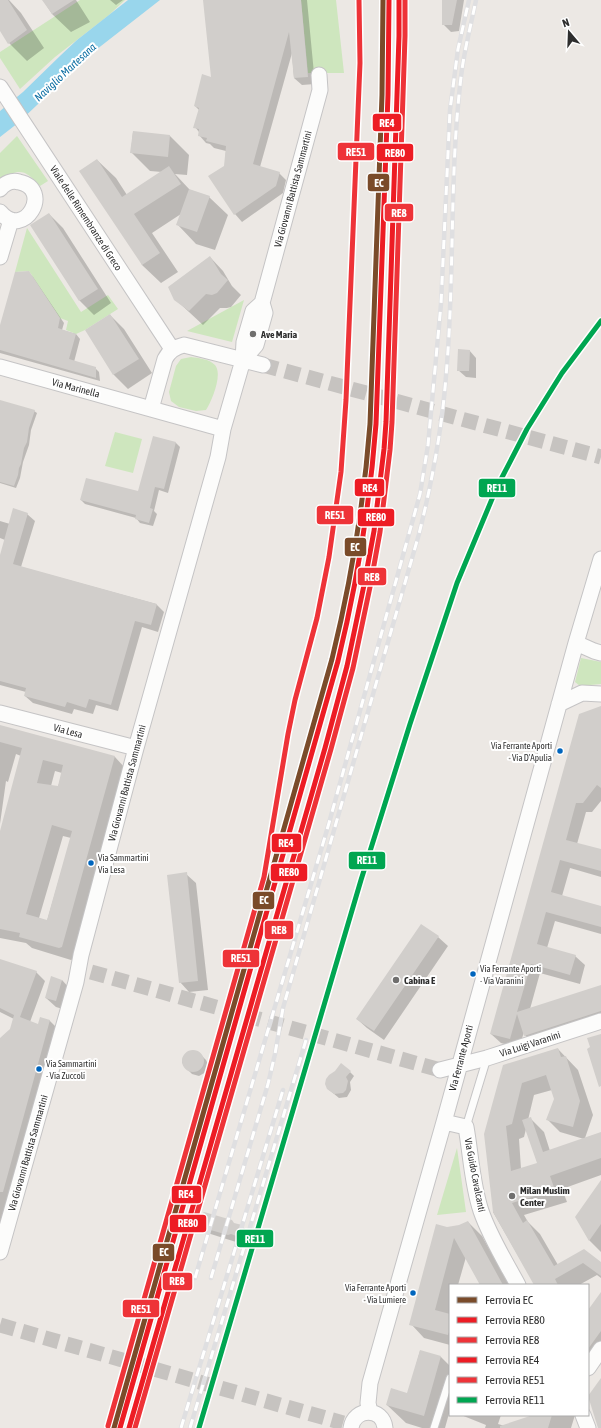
<svg xmlns="http://www.w3.org/2000/svg" width="601" height="1428" font-family="'Asap Condensed',sans-serif">
	<style>
		.green { fill: #cee6be }
		.water { fill: #99d6ec }
		.shadow { fill: #0003; fill-rule: evenodd }
		.building { fill: #d1cecb; fill-rule: evenodd }
		.lines { fill: none; stroke-linecap: round; stroke-linejoin: round }
		.street-tunnel { stroke: #c6c3c0; stroke-width: 15; stroke-dasharray: 15 8; stroke-linecap: butt }
		.lane-casing { stroke: #c5c4c5; stroke-width: 9 }
		.street-casing { stroke: #c5c4c5; stroke-width: 17 }
		.lane { stroke: #fcfcfb; stroke-width: 7 }
		.street { stroke: #fcfcfb; stroke-width: 15 }
		.rail-casing { stroke: #dfdfe1; stroke-width: 4.5 }
		.rail { stroke: #fff; stroke-width: 3; stroke-dasharray: 9; stroke-linecap: butt }
		.rail-1-casing { stroke: #fff; stroke-width: 8 }
		.rail-2-casing { stroke: #fff; stroke-width: 8 }
		.rail-3-casing { stroke: #fff; stroke-width: 8 }
		.rail-4-casing { stroke: #fff; stroke-width: 8 }
		.rail-5-casing { stroke: #fff; stroke-width: 8 }
		.rail-6-casing { stroke: #fff; stroke-width: 8 }
		.rail-1 { stroke: #7a4b2a; stroke-width: 5 }
		.rail-2 { stroke: #ed1c24; stroke-width: 5 }
		.rail-3 { stroke: #ee3338; stroke-width: 5 }
		.rail-4 { stroke: #ed1c24; stroke-width: 5 }
		.rail-5 { stroke: #ee3338; stroke-width: 5 }
		.rail-6 { stroke: #00a651; stroke-width: 5 }
		.poi-dot { fill: #706f6e; stroke: #fff; stroke-width: 1.5 }
		.bus-dot { fill: #0065bd; stroke: #fff; stroke-width: 1.5 }
		.labels { text-anchor: middle; dominant-baseline: central; stroke-width: 4; stroke-linejoin: round; paint-order: stroke }
		.bus-label { font-size: 9px; fill: #2e2e2e; stroke: #fff; text-anchor: start }
		.street-label { font-size: 10px; fill: #2e2e2e; stroke: #fff }
		.poi-label { font-size: 10px; font-weight: bold; fill: #2e2e2e; stroke: #fff; text-anchor: start }
		.water-label { font-size: 11px; font-style: italic; fill: #0d6fa3; stroke: #fff }
		.line-badge { stroke: #fff; stroke-width: 1.5 }
		.badge-label { font-size: 11px; text-anchor: middle; font-weight: bold; fill: #fff }
	</style>
	<rect width="100%" height="100%" fill="#ece8e4"/>
	<path class="green" d="M80,0h45l-16,15 -54,42 -35,32 -20,-31v-6z
		M301,0h35l8,73h-36z
		M17,136l31,45 -8,5c-15,-16 -19,-18 -40,-7v-26z
		M27,228l54,84 27,-17 10,14 -33,21 -9,4 -10,-4 2,-9 -8,-3 -31,-47 -14,1z
		M244,300l-12,42 -45,-11z
		M191,357c8,1 18,2 24,8 8,9 -3,36 -9,45l-10,1 -17,-4 -8,-6 -2,-9 7,-26 5,-7z
		M115,432l27,7 -9,34 -28,-7z
		M581,658l20,4v22l-21,2 -5,-4z
		M457,1148l9,64 -29,3z"/>
	<path class="water" d="M128,0h32l-68,53 -74,70 -18,14v-26l23,-19 38,-37 16,-15z"/>
	<path class="shadow" d="M0,0h9l12,13 23,35 -17,13 -18,-18 -9,-14z
		M43,0h33l14,22 -19,10 -19,-18z
		M110,0h13l-7,5z
		M204,0h103l8,84 -13,1 -8,-7 -2,-25 -32,114 19,6 7,7 -3,13 -41,29 -7,-8 -10,-47 1,-16 -12,-3 -4,-4 -4,-1 -7,-8v-3l-4,-5 4,-17 -4,-4 18,-28z
		M443,0h21l-5,31 -8,1 -8,-8z
		M133,132l37,4 19,19 -2,20 -12,-1 15,16 19,7 19,18 -13,35 -19,-6 -18,-19 3,-11 -29,19 26,39 -17,11 -19,-18 -45,-105 19,18 11,17 35,-23 -12,-1 -19,-19z
		M49,214l14,14 48,75 -17,12 -14,-14 -48,-75z
		M210,257l13,14 9,15 9,9 -10,12 -4,1h-7l-17,17 -28,-26z
		M28,272l5,5 31,46 -2,7 14,4 4,5 -6,23 21,6 4,4 1,9 -100,-28v-24z
		M110,315l14,14 28,44 -24,16 -14,-14 -28,-45z
		M469,350l7,8v20l-10,-1 -8,-7z
		M0,401l34,10 3,2 -6,17 -2,15 -6,17 -3,16 -4,10 -16,-5z
		M154,437l22,6 4,4 -12,46 -9,-3 -5,21 3,3 -4,12 -13,-3 -4,-5 -51,-14 -4,-4 58,-8z
		M27,514l8,7 -14,46 135,37 8,8 -6,20 -16,-5 -24,84 -22,-6 -3,9 -19,-5 -2,5 -39,-11 -8,-7 1,-4 -26,-7v-127l5,-18 -5,-2v-17l10,3z
		M601,707v94l-9,11h-6l-9,32 24,6v27l-31,-9 -8,28 39,11v27l-46,-13 -8,27 28,8 10,9 -5,19 -40,-11 -10,36 71,-23v37l-67,22 -9,-10 -1,-3 -5,16 -18,-5 -10,-9z
		M0,726l115,31 11,12 -52,190 -3,1 -39,-12 -6,-5 -26,-5v-103l21,-79 -5,-2 -8,28 -2,-1 -6,43zM55,771l7,2 -4,14 -7,-1zM63,836l8,2 -24,83 -8,-3z
		M186,874l10,9 12,107 -19,2 -9,-10z
		M438,937l10,9 -64,94 -17,-12 -10,-9z
		M0,960l36,12 9,9 -15,41 9,3 10,-5 9,9 -58,212v-202l11,-10 3,-10 -14,-7z
		M62,980l9,10 -5,20 -10,-3 -10,-9z
		M558,1049l20,21 15,45 -8,23 16,-5v42l-39,14 5,13 -43,13 4,7 12,12 18,31 26,-15 17,13v15l-4,-3 -18,10h-44l-42,-73 11,-146zM552,1090l3,9 -8,20 13,13 24,7 -34,12 -6,-19 -13,-13 -3,1 6,-25zM526,1129l12,35 -17,5 -2,-30 5,-2z
		M189,1051l9,1 8,8 2,4 -2,8 -7,4 -7,-2 -8,-8 -2,-4 1,-5z
		M350,1072l4,4 -4,6 1,8 -4,7 -8,1 -11,-9z
		M601,1182v70l-12,-12 -13,-23z
		M468,1222l14,14 27,49h-28l-15,-28 -8,28h-8v60l-26,-7 -13,-14 36,-96 12,-2z
		M191,1223l43,1 8,2 7,7 -3,10 -10,-1 -38,-12z
		M601,1294v67h-13v-50z
		M420,1351l21,6 9,9v44l-5,18h-23l-16,-5 -19,-18 21,-11z
		M461,1415h40l-3,9 7,2 27,-10v-1h43l-4,13h-86l1,-3z"/>
	<path class="building" d="M0,0h8l19,30 -19,14 -8,-13z
		M42,0h32l-22,14z
		M203,0h98l7,77 -14,1 -5,-46 -36,132 27,8 -4,14 -42,29 -26,-39 16,-10 2,-20 -20,-5 1,-3 -9,-2 1,-7 -6,-1 6,-20 -5,-2 8,-32 9,3z
		M442,0h15l-5,25h-10z
		M133,131l37,4 -2,22 -38,-4z
		M97,159l25,38 47,-31 12,18 -47,30 26,39 -18,12 -63,-94z
		M189,189l21,7 -13,36 -21,-7z
		M49,213l49,76 -19,12 -49,-76z
		M210,256l11,18 7,6 -11,13 -5,2 -6,-1 -17,17 -15,-11 -6,-13z
		M29,271l31,47 -2,10 18,6 -7,25 27,8v11l-96,-28v-25l15,-53z
		M110,314l29,45 -26,16 -28,-45z
		M458,349l12,1 -1,21h-12z
		M0,400l35,10 -6,18 -2,14 -3,6 -3,16 -2,4 -1,7 -4,11 -14,-4z
		M153,436l23,6 -12,47 -9,-2 -5,21 3,1 -4,14 -14,-4 1,-4 -56,-15 6,-22 52,13z
		M13,508l15,5 -15,51 144,40 -6,21 -16,-4 -24,84 -22,-6 -3,9 -19,-6 -2,5 -41,-11 2,-8 -26,-7v-126z
		M601,706v82l-4,-3 -14,18h-7l-10,37 35,9v22l-41,-11 -9,32 50,14v21l-55,-15 -9,32 39,11 -6,20 -39,-11 -14,48 84,-27v26l-77,25 -7,-22 -7,25 -20,-5 89,-320z
		M0,725l115,31 -53,191 -3,1 -40,-11 1,-4 -20,-4v-98l22,-83 -22,-6zM43,760l20,5 -5,21 -21,-3zM52,825l20,6 -25,89 -21,-6z
		M187,872l11,109 -19,2 -12,-108z
		M421,924l18,12 -65,95 -18,-12z
		M0,959l37,12 -17,46 18,7 2,-7 10,3 -47,172h-3v-154l10,-9 4,-14 -14,-7z
		M51,976l11,4 -6,21 -11,-3z
		M601,1034v52l-2,1 -12,-38 3,-2 -3,-9z
		M558,1048l3,9 5,-1 14,45 -7,26 -27,-7 8,-21 -8,-24 -24,8 -10,41 -6,2 5,45 26,-8 -15,-43 9,-3 12,35 58,-20v26l-51,18 5,14 -43,13 11,20 4,-3 27,46 30,-17 17,13v14l-18,-13 -28,16 3,6h-24l-41,-73 -9,-78 19,-69z
		M182 1061a11 11 0 1 1 22 0a11 11 0 1 1-22 0Z
		M341,1063l10,8 -5,6 2,4 -2,9 -3,3 -9,1 -7,-5 -2,-5 1,-5 3,-4 6,-4z
		M601,1180v44l-12,17 -14,-24z
		M193,1211l9,3 2,-2 28,8 2,3 8,2 -3,12 -8,-3 -3,1 -28,-8 -10,-4z
		M468,1221l35,64h-23l-26,-47 -19,72 15,4v15l-2,6 -39,-10 27,-101 11,3 12,-2z
		M601,1292v39l-13,18v-39z
		M420,1350l21,6 -17,60 -38,-11 5,-17 16,5z
		M601,1378v50h-3l-10,-32z
		M533,1415h19l-4,13h-48v-2z"/>
	<g class="lines">
		<path class="street-tunnel" d="M263,365l338,92
			M91,972l349,98
			M0,1325l343,98"/>
		<g class="lane-casing">
			<path id="lane" d="M466,1127l21,-69
				M434,1428l16,-50"/>
		</g>
		<g class="street-casing">
			<path id="street" d="M0,87l172,262
				M0,189c5,-6 12,-9 19,-7 35,7 5,59 -19,30
				M0,257l11,-37
				M243,360l13,-15 9,-32 -3,-10
				M0,367l223,62
				M151,409l14,-50c4,-8 10,-12 19,-14l79,20
				M576,643l18,8 7,2
				M559,704l23,-11 19,1
				M0,713l136,35
				M440,1070l47,-12 114,-37
				M444,1122l22,5c5,28 6,57 15,84 9,26 24,50 37,74
				M0,1252l76,-270 5,-27 55,-207 82,-291 5,-28 20,-69 1,-18 9,-31 9,-8 58,-213 -1,-15
				M588,1368l13,-19
				M370,1412l-2,-9 2,-20 74,-261 132,-479 25,-84
				M583,1415l5,13
				M351,1428c3,-21 32,-21 34,0"/>
		</g>
		<use href="#lane" class="lane"/>
		<use href="#street" class="street"/>
		<g class="rail-casing">
			<path id="rail" d="M195,1278l134,-455 91,-329 8,-49 13,-141 9,-194 8,-61 11,-49
				M211,1278l57,-194 7,-30 8,-46 136,-474c13,-52 23,-105 27,-158 9,-99 3,-200 15,-299 3,-26 10,-52 15,-77
				M181,1428l102,-338
				M190,1428l116,-388"/>
		</g>
		<use href="#rail" class="rail"/>
		<g class="rail-1-casing">
			<path id="rail-1" d="M114,1428l218,-769c19,-78 32,-155 38,-235l12,-329 1,-95"/>
		</g>
		<g class="rail-2-casing">
			<path id="rail-2" d="M129,1428l196,-680 22,-82 17,-81 10,-54 10,-82 2,-27 13,-386v-36"/>
		</g>
		<g class="rail-3-casing">
			<path id="rail-3" d="M135,1428l196,-679 22,-81 17,-81 10,-55 10,-82 2,-28 13,-386v-36"/>
		</g>
		<g class="rail-4-casing">
			<path id="rail-4" d="M120,1428l218,-767c19,-78 32,-157 38,-237l12,-329 1,-95"/>
		</g>
		<g class="rail-5-casing">
			<path id="rail-5" d="M108,1426l156,-549 24,-143 7,-34 22,-82 12,-61 12,-85 5,-72 14,-337 -1,-63"/>
		</g>
		<g class="rail-6-casing">
			<path id="rail-6" d="M199,1428l162,-548 49,-156 47,-141 40,-96 30,-58 35,-56 39,-52"/>
		</g>
		<use href="#rail-1" class="rail-1"/>
		<use href="#rail-2" class="rail-2"/>
		<use href="#rail-3" class="rail-3"/>
		<use href="#rail-4" class="rail-4"/>
		<use href="#rail-5" class="rail-5"/>
		<use href="#rail-6" class="rail-6"/>
	</g>
	<g class="poi-dot">
		<circle cx="253" cy="334" r="4"/>
		<circle cx="396" cy="980" r="4"/>
		<circle cx="512" cy="1196" r="4"/>
	</g>
	<g class="bus-dot">
		<circle cx="560" cy="751" r="3.5"/>
		<circle cx="91" cy="863" r="3.5"/>
		<circle cx="473" cy="974" r="3.5"/>
		<circle cx="39" cy="1069" r="3.5"/>
		<circle cx="413" cy="1293" r="3.5"/>
	</g>
	<g class="labels">
		<g class="bus-label">
			<text x="552" y="746" text-anchor="end">Via Ferrante Aporti<tspan x="552" dy="12">- Via D'Apulia</tspan></text>
			<text x="98" y="858">Via Sammartini<tspan x="98" dy="12">Via Lesa</tspan></text>
			<text x="480" y="969">Via Ferrante Aporti<tspan x="480" dy="12">- Via Varanini</tspan></text>
			<text x="46" y="1064">Via Sammartini<tspan x="46" dy="12">- Via Zuccoli</tspan></text>
			<text x="406" y="1288" text-anchor="end">Via Ferrante Aporti<tspan x="406" dy="12">- Via Lumiere</tspan></text>
		</g>
		<g class="street-label">
			<text transform="translate(293 189) rotate(-75)">Via Giovanni Battista Sammartini</text>
			<text transform="translate(86 218) rotate(57)">Viale delle Rimembranze di Greco</text>
			<text transform="translate(76 388) rotate(15)">Via Marinella</text>
			<text transform="translate(68 731) rotate(15)">Via Lesa</text>
			<text transform="translate(127 783) rotate(-75)">Via Giovanni Battista Sammartini</text>
			<text transform="translate(530 1044) rotate(-18)">Via Luigi Varanini</text>
			<text transform="translate(461 1058) rotate(-75)">Via Ferrante Aporti</text>
			<text transform="translate(28 1153) rotate(-74)">Via Giovanni Battista Sammartini</text>
			<text transform="translate(475 1175) rotate(79)">Via Guido Cavalcanti</text>
		</g>
		<g class="poi-label">
			<text x="261" y="334">Ave Maria</text>
			<text x="404" y="980">Cabina E</text>
			<text x="520" y="1190">Milan Muslim<tspan x="520" dy="12">Center</tspan></text>
		</g>
		<g class="water-label">
			<text transform="translate(65 72) rotate(-43)">Naviglio Martesana</text>
		</g>
	</g>
	<g class="line-badge">
		<rect x="372" y="113" width="30" height="19" rx="4" fill="#ed1c24"/>
		<rect x="337" y="142" width="38" height="19" rx="4" fill="#ee3338"/>
		<rect x="376" y="143" width="38" height="19" rx="4" fill="#ed1c24"/>
		<rect x="367" y="173" width="23" height="19" rx="4" fill="#7a4b2a"/>
		<rect x="384" y="203" width="30" height="19" rx="4" fill="#ee3338"/>
		<rect x="354" y="478" width="31" height="19" rx="4" fill="#ed1c24"/>
		<rect x="478" y="478" width="38" height="20" rx="4" fill="#00a651"/>
		<rect x="316" y="505" width="38" height="20" rx="4" fill="#ee3338"/>
		<rect x="357" y="508" width="38" height="19" rx="4" fill="#ed1c24"/>
		<rect x="344" y="537" width="23" height="20" rx="4" fill="#7a4b2a"/>
		<rect x="357" y="567" width="30" height="19" rx="4" fill="#ee3338"/>
		<rect x="271" y="833" width="31" height="20" rx="4" fill="#ed1c24"/>
		<rect x="348" y="851" width="38" height="19" rx="4" fill="#00a651"/>
		<rect x="270" y="863" width="38" height="19" rx="4" fill="#ed1c24"/>
		<rect x="252" y="891" width="23" height="19" rx="4" fill="#7a4b2a"/>
		<rect x="264" y="920" width="30" height="20" rx="4" fill="#ee3338"/>
		<rect x="222" y="949" width="38" height="19" rx="4" fill="#ee3338"/>
		<rect x="171" y="1185" width="31" height="19" rx="4" fill="#ed1c24"/>
		<rect x="169" y="1214" width="38" height="19" rx="4" fill="#ed1c24"/>
		<rect x="236" y="1229" width="38" height="19" rx="4" fill="#00a651"/>
		<rect x="152" y="1243" width="23" height="19" rx="4" fill="#7a4b2a"/>
		<rect x="162" y="1272" width="31" height="19" rx="4" fill="#ee3338"/>
		<rect x="122" y="1299" width="38" height="19" rx="4" fill="#ee3338"/>
	</g>
	<g class="badge-label">
		<text x="387" y="127">RE4</text>
		<text x="356" y="156">RE51</text>
		<text x="395" y="157">RE80</text>
		<text x="379" y="187">EC</text>
		<text x="399" y="217">RE8</text>
		<text x="370" y="492">RE4</text>
		<text x="497" y="492">RE11</text>
		<text x="335" y="519">RE51</text>
		<text x="376" y="521">RE80</text>
		<text x="355" y="551">EC</text>
		<text x="372" y="581">RE8</text>
		<text x="286" y="847">RE4</text>
		<text x="367" y="864">RE11</text>
		<text x="289" y="876">RE80</text>
		<text x="264" y="904">EC</text>
		<text x="279" y="934">RE8</text>
		<text x="241" y="962">RE51</text>
		<text x="186" y="1198">RE4</text>
		<text x="188" y="1227">RE80</text>
		<text x="255" y="1243">RE11</text>
		<text x="164" y="1256">EC</text>
		<text x="177" y="1285">RE8</text>
		<text x="141" y="1313">RE51</text>
	</g>
	<rect x="449" y="1284" width="140" height="132" fill="#ffffff" stroke="#ababab"/>
	<rect x="457" y="1297" width="20" height="6" fill="#7a4b2a" stroke="#ababab"/>
	<text x="485" y="1304" font-size="12" fill="#2e2e2e">Ferrovia EC</text>
	<rect x="457" y="1317" width="20" height="6" fill="#ed1c24" stroke="#ababab"/>
	<text x="485" y="1324" font-size="12" fill="#2e2e2e">Ferrovia RE80</text>
	<rect x="457" y="1337" width="20" height="6" fill="#ee3338" stroke="#ababab"/>
	<text x="485" y="1344" font-size="12" fill="#2e2e2e">Ferrovia RE8</text>
	<rect x="457" y="1357" width="20" height="6" fill="#ed1c24" stroke="#ababab"/>
	<text x="485" y="1364" font-size="12" fill="#2e2e2e">Ferrovia RE4</text>
	<rect x="457" y="1377" width="20" height="6" fill="#ee3338" stroke="#ababab"/>
	<text x="485" y="1384" font-size="12" fill="#2e2e2e">Ferrovia RE51</text>
	<rect x="457" y="1397" width="20" height="6" fill="#00a651" stroke="#ababab"/>
	<text x="485" y="1404" font-size="12" fill="#2e2e2e">Ferrovia RE11</text>
	<g transform="translate(569 32) rotate(341)" stroke="#ffffff" stroke-width="3" paint-order="stroke">
	<path d="M0-3L7 15L0 10L-7 15Z" fill="#2e2e2e"/>
	<text y="-6" font-size="11" font-weight="bold" text-anchor="middle" fill="#2e2e2e">N</text>
	</g>
</svg>
